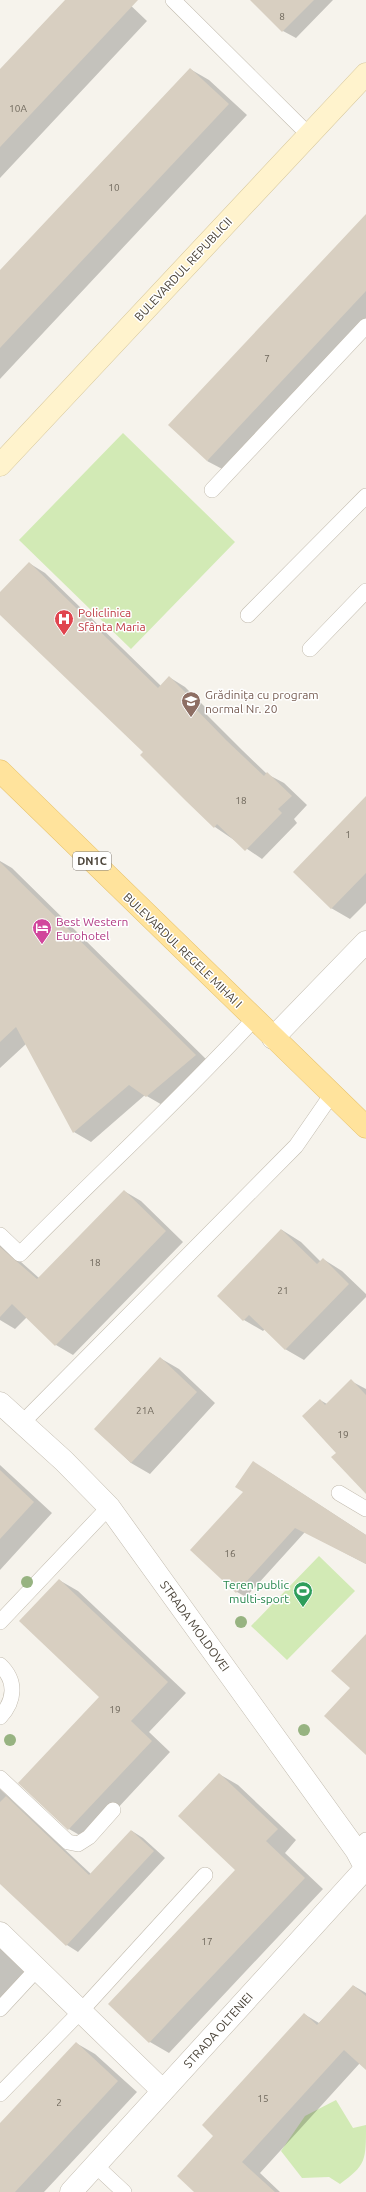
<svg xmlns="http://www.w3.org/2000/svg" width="366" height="2192" font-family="Ubuntu,sans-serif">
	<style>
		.green { fill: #d2eab5 }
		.shadow { fill: #0003 }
		.building { fill: #d8cfc1 }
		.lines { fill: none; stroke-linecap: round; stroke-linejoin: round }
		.lane-casing { stroke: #c2bbae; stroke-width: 16 }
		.street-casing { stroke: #c2bbae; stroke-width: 23 }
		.secondary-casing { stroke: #d6c79b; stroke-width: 23 }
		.primary-casing { stroke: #e6c16a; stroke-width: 23 }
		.lane { stroke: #fff; stroke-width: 15 }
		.street { stroke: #fff; stroke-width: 22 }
		.secondary { stroke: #fff3cd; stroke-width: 22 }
		.primary { stroke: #ffe39c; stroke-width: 22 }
		.tree { fill: #97b381 }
		.labels { text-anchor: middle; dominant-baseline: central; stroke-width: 3; stroke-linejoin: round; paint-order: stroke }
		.number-label { font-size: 10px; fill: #6e675b }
		.shield { fill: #fff; stroke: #817c74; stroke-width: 1 }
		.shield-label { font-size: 11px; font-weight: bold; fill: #4b4439 }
		.street-label { font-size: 12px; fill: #4b4439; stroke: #fff }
		.health-label { font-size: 12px; fill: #be3a42; stroke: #fff; text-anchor: start }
		.education-label { font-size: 12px; fill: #785e54; stroke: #fff; text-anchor: start }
		.hotel-label { font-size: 12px; fill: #b23c85; stroke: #fff; text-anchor: start }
		.leisure-label { font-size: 12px; fill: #27864d; stroke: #fff; text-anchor: end }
	</style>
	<rect width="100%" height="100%" fill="#f6f3ec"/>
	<path class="green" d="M123,433l112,109 -104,107 -112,-109z
		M319,1556l36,35 -68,69 -36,-34z
		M336,2100l17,28 13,-3c0,36 0,40 -26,59l-11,-7 -27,1 -21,-27 24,-35z"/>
	<path class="shadow" d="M66,0h59l22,21 -147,157v-107z
		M254,0h79l-37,38 -13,-7z
		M190,69l19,11 38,35 -247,264v-108z
		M366,215v107l-140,149 -19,-10z
		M29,563l16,10 116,113 8,-9 16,10 23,23 -3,3 37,37 25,24 17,9 23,22 -13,14 3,4 -35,36 -47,-32 -71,-75 -144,-139v-20z
		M366,798v105l-16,16 -19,-11z
		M0,861l12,7 200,197 -48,41 -19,-11 -54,47 -17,-10 -48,-88 -26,24z
		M124,1191l17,10 42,41 -110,113 -17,-10 -29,-28 -12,12 -15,-9v-82l11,15 28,25z
		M282,1230l19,12 20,20 2,-3 19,12 24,23v3l-62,63 -19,-11 -20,-20 -2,2 -19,-11 -25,-24z
		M160,1358l19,11 36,34 -65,71 -19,-11 -36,-34z
		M351,1381l15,8v101l-28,-37 -18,-53 7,4z
		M0,1465l52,48 -52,57z
		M263,1468l103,67v29l-61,-32 -59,65 -9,-5 7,-100z
		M59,1580l19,11 108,102 -37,39 21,20 -82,88 -19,-11 31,-132z
		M219,1774l19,11 58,55 -11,13 38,36 -154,164 -19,-11 -40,-38 126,-134z
		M0,1789l91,85 41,-43 11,7 22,20 -87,94 -11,-7 -67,-62z
		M0,1943l35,35 -35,35z
		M354,1986l12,7v76l-6,-6 -100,110 20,19h-84l19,-56 89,-122 15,9z
		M76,2043l19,11 42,38 -93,100h-44v-67z"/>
	<path class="building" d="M65,0h73l-138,147v-78z
		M250,0h64l-32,32z
		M190,68l39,36 -229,244v-78z
		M366,214v77l-159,170 -39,-36z
		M29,562l129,126 11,-12 24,24 -3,3 36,37 38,36 3,-4 25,24 -14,13 4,4 -37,38 -28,-27 -3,4 -28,-27 -46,-46 3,-3 -143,-137v-23z
		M366,796v77l-35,36 -38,-37z
		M0,862l196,193 -50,42 -17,-12 -56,48 -57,-106 -16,15z
		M124,1190l42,41 -111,115 -43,-42 -12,13v-70l37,32z
		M281,1229l36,35 6,-6 26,26 -64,66 -36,-35 -6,6 -26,-25z
		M160,1357l37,35 -66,71 -37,-34z
		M351,1379l15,16v99l-35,-37 5,-4 -34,-37 18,-17 5,6z
		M253,1461l113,74v29l-71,-36 -59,65 -46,-43 53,-58 -8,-5z
		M0,1470l34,32 -34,37z
		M59,1579l109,103 -37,39 21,20 -84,89 -50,-47 81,-86 -80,-76z
		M366,1634v121l-42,-39 26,-28 -19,-17z
		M219,1773l59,56 -12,12 39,37 -156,165 -41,-39 127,-134 -57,-54z
		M6,1796l83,79 42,-45 23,21 -88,95 -66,-62v-82z
		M353,1985l13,11v74l-22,-20 -102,112 33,30h-81l-17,-16 36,-40 -11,-11 102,-112 13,12z
		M76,2042l42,39 -103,111h-15v-69z"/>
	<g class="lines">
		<g class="lane-casing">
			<path id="lane" d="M173,0l136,135
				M212,490l154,-164
				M248,615l118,-119
				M310,649l56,-58
				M0,1235l20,19c77,-79 160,-154 234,-235
				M23,1422l273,-276 36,-52
				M339,1493l27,16
				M0,1622l109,-115
				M0,1665c17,16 15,36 0,52
				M0,1778l68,64 10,2 11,-7 24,-27
				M356,1850l10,-10
				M0,2009l37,-40
				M0,2094l81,-83 124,-136
				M95,2165l29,27"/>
		</g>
		<g class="street-casing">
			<path id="street" d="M273,1038l93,-96
				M0,1403l64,58 45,46 247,343 10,19
				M0,1933l163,158
				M71,2192l295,-324"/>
		</g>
		<g class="secondary-casing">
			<path id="secondary" d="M0,465l366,-391"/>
		</g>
		<g class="primary-casing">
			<path id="primary" d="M0,771l366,356"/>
		</g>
		<use href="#lane" class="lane"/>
		<use href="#street" class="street"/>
		<use href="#secondary" class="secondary"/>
		<use href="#primary" class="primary"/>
	</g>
	<g class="tree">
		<circle cx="27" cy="1582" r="6"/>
		<circle cx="241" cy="1622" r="6"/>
		<circle cx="304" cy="1730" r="6"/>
		<circle cx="10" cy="1740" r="6"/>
	</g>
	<defs>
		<g id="hospital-pin" transform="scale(1)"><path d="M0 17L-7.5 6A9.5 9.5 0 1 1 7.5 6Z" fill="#e0444e" stroke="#fff"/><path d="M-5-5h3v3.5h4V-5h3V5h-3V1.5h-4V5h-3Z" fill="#fff"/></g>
		<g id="school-pin" transform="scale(1)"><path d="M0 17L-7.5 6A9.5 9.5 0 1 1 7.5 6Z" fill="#8d6e63" stroke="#fff"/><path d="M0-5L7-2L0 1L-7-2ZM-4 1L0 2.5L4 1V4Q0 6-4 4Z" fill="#fff"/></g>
		<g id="hotel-pin" transform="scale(1)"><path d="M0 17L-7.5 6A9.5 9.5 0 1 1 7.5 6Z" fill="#d1479c" stroke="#fff"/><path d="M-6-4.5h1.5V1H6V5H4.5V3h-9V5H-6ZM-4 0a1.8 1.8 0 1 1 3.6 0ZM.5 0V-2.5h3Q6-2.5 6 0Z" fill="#fff"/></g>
		<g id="stadium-pin" transform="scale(1)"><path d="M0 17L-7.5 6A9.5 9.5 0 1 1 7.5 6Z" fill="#2e9e5b" stroke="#fff"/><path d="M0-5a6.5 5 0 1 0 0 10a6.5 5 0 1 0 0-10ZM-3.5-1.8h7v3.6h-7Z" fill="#fff"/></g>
	</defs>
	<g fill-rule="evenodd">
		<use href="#hospital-pin" x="64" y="619"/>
		<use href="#school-pin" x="191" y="701"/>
		<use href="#hotel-pin" x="42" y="928"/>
		<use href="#stadium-pin" x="303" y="1591"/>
	</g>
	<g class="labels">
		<g class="number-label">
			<text x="282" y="16">8</text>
			<text x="18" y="108">10A</text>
			<text x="114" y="187">10</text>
			<text x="267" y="358">7</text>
			<text x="241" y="800">18</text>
			<text x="348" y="834">1</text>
			<text x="95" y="1262">18</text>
			<text x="283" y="1290">21</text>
			<text x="145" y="1410">21A</text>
			<text x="343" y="1434">19</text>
			<text x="230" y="1553">16</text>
			<text x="115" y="1709">19</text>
			<text x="207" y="1941">17</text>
			<text x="263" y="2098">15</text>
			<text x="59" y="2102">2</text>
		</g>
		<rect class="shield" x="73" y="852" width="38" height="18" rx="3"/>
		<g class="shield-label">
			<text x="92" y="861">DN1C</text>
		</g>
		<g class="street-label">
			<text transform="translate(183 269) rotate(-47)">BULEVARDUL REPUBLICII</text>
			<text transform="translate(183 950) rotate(44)">BULEVARDUL REGELE MIHAI I</text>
			<text transform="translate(195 1626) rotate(54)">STRADA MOLDOVEI</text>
			<text transform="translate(218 2030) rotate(-48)">STRADA OLTENIEI</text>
		</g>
		<g class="health-label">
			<text x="78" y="612">Policlinica<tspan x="78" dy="14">Sfânta Maria</tspan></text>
		</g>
		<g class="education-label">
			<text x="205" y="694">Grădinița cu program<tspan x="205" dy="14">normal Nr. 20</tspan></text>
		</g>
		<g class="hotel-label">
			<text x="56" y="921">Best Western<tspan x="56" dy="14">Eurohotel</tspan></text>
		</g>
		<g class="leisure-label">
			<text x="289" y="1584">Teren public<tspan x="289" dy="14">multi-sport</tspan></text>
		</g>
	</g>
</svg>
